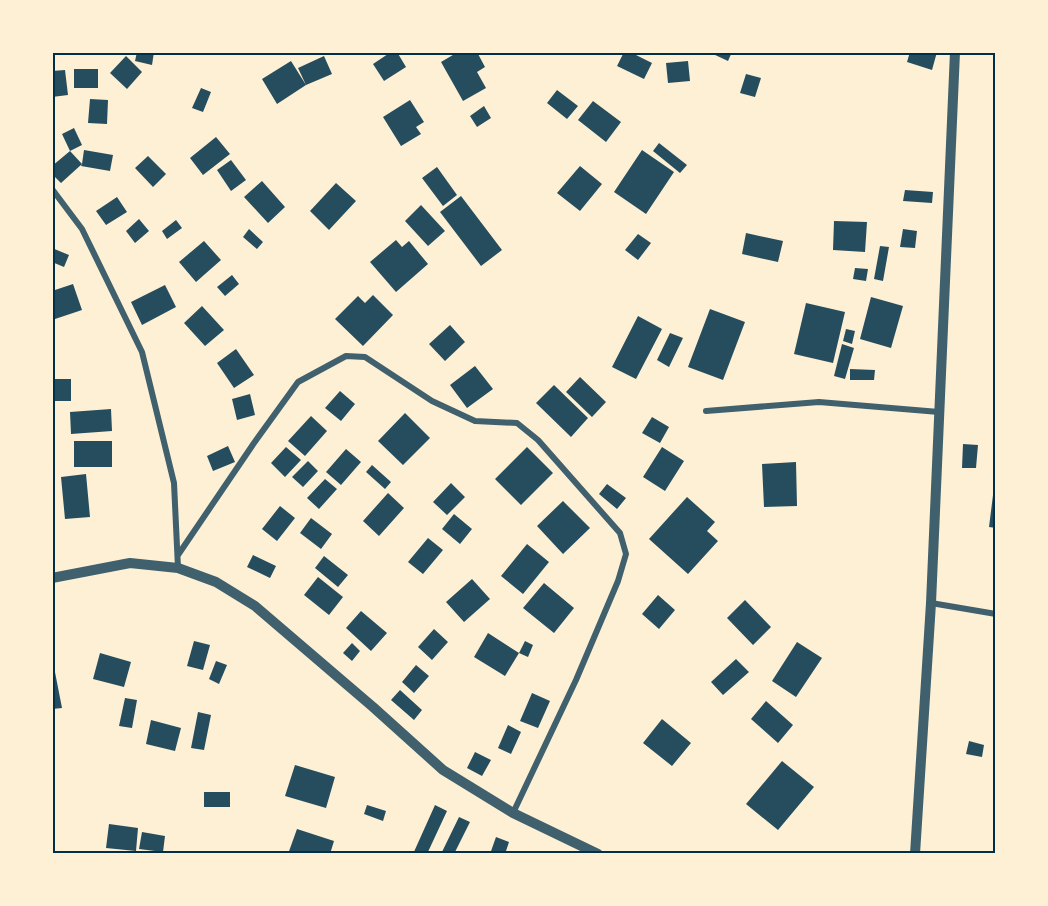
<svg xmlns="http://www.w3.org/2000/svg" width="1048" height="906" font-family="'Space Grotesk',sans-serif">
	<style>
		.building { fill: #264d5e }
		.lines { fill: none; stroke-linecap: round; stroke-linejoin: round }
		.minor { stroke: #3f606c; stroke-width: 6 }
		.tertiary { stroke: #3f606c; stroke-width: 10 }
		.neatline { fill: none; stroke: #003049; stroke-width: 2 }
	</style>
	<rect width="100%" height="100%" fill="#fdf0d5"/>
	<path class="building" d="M137,52h17l-2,13 -17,-4z
		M391,52h6l9,15 -22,14 -11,-17z
		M458,52h19l8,15 -8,5 9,16 -23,13 -22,-39z
		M624,52h6l22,11 -8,16 -27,-13z
		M713,52h19l-4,9 -15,-7z
		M910,52h27l-5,18 -25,-8z
		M126,56l16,16 -15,17 -17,-16z
		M324,56l8,18 -26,11 -29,19 -15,-25 29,-18 15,24 -8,-17z
		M688,61l2,20 -22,2 -2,-20z
		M74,69h24v19h-24z
		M65,70l3,25 -16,2v-26z
		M746,74l15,4 -6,19 -15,-4z
		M201,88l10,4 -8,20 -11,-4z
		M557,90l21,16 -11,13 -20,-16z
		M90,99l18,1 -1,24 -19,-1z
		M410,100l14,22 -8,5 5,7 -20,12 -18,-29z
		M593,101l28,21 -15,20 -28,-22z
		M484,106l7,12 -14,9 -7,-11z
		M74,128l8,17 -12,6 -8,-17z
		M216,137l14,17 -27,21 -13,-17z
		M659,143l28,22 -7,8 -27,-22z
		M84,150l29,5 -3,16 -29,-5 1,-2 -21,19 -9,-9v-8l18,-15 12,13z
		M642,150l32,22 -28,42 -32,-22z
		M148,156l18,18 -13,13 -18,-19z
		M231,160l15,20 -15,11 -14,-21z
		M580,166l22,18 -22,27 -23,-18z
		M437,167l20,28 -14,11 -21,-28z
		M262,181l23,26 -17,16 -24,-26z
		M336,183l20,18 -27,29 -19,-19z
		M905,190l28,2 -1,11 -29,-2z
		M461,196l41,54 -21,16 -41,-54z
		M117,197l10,15 -21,13 -10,-14z
		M421,205l24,26 -17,15 -23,-25z
		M139,219l10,12 -14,12 -9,-12z
		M176,220l6,8 -15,11 -5,-8z
		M834,221l33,1 -2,30 -32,-2z
		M249,229l14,13 -6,7 -14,-12z
		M903,229l14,2 -2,17 -15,-1z
		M746,233l37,8 -5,21 -36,-8z
		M638,234l13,9 -13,17 -13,-10z
		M396,240l6,7 7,-6 19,23 -32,28 -26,-30z
		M204,241l17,19 -25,22 -17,-20z
		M880,246l9,1 -6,34 -9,-2z
		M52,248l17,7 -5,12 -12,-5z
		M855,268l13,1 -2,12 -13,-2z
		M232,275l7,9 -14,12 -8,-9z
		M73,284l9,26 -30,10v-29z
		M165,285l11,22 -34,18 -11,-23z
		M373,295l20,20 -30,31 -28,-27 23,-23 7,7z
		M871,297l32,9 -12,42 -31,-9z
		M806,303l39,9 -12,51 -39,-9z
		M202,306l22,24 -19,16 -21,-23z
		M710,309l35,13 -22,58 -35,-13z
		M638,316l24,13 -26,50 -24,-12z
		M450,325l15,17 -20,19 -16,-17z
		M846,329l9,2 -3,13 -9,-3z
		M670,333l13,5 -14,29 -12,-7z
		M842,344l12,4 -9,31 -11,-3z
		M236,349l18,26 -20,13 -17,-25z
		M475,366l18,23 -26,19 -17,-23z
		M850,369l25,1 -1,10h-24z
		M580,377l26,25 -14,15 -26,-25z
		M52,379h19v22h-19z
		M554,385l34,33 -17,19 -35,-34z
		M340,391l15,13 -14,17 -16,-13z
		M250,394l5,21 -18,5 -5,-21z
		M111,409l1,22 -41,3 -1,-22z
		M405,413l25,25 -27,27 -25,-24z
		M311,416l16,15 -22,25 -17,-15z
		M652,417l17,10 -9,16 -18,-10z
		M74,441h38v26h-38z
		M963,444l15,1 -2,23h-14z
		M228,446l7,16 -22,9 -6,-15z
		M286,447l15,13 -16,17 -14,-14z
		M527,447l26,26 -32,32 -26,-26z
		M662,447l22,14 -19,30 -22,-14z
		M346,449l15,13 -20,23 -15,-13z
		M308,461l10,10 -15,16 -11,-10z
		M796,462l1,44 -33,1 -2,-43z
		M372,465l19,17 -6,7 -19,-17z
		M86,474l4,43 -25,2 -4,-42z
		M325,479l12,10 -18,20 -12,-11z
		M451,483l14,14 -18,18 -14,-13z
		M607,484l19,14 -9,11 -18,-15z
		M388,493l16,15 -25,28 -16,-15z
		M993,495h3v33l-7,-1z
		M687,497l28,25 -8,9 11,10 -30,33 -39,-35z
		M563,501l27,27 -27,26 -26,-28z
		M280,506l15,12 -18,23 -15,-12z
		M454,514l18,15 -12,15 -18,-15z
		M311,518l21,16 -11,15 -21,-16z
		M428,538l15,12 -20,24 -15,-12z
		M527,544l22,18 -26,32 -22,-18z
		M253,555l23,11 -6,12 -23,-11z
		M324,556l24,19 -10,12 -23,-19z
		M318,577l25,20 -14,18 -25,-20z
		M472,579l18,20 -26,23 -18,-20z
		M544,583l30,25 -20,25 -31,-25z
		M658,595l17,15 -16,19 -17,-15z
		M745,600l26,27 -18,18 -26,-27z
		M361,611l26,22 -16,18 -25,-23z
		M434,629l14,13 -16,18 -14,-13z
		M488,633l31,20 -14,23 -31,-19z
		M194,641l16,4 -7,25 -16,-4z
		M525,641l8,4 -5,12 -9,-4z
		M797,642l25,16 -26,39 -24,-16z
		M352,643l8,8 -8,10 -9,-8z
		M100,653l31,9 -7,25 -31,-8z
		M736,659l13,13 -26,23 -12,-13z
		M216,661l11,4 -8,19 -10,-5z
		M416,665l13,11 -15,17 -12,-11z
		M52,667h2l8,41 -10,1z
		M400,690l22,20 -8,10 -23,-20z
		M532,693l18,8 -12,27 -18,-7z
		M125,698l12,2 -5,28 -13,-2z
		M766,701l27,24 -15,18 -27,-24z
		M198,712l13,3 -7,35 -13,-2z
		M662,719l29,24 -19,23 -29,-23z
		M151,720l30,8 -6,23 -29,-7z
		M508,725l13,7 -10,22 -13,-6z
		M969,741l15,4 -2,12 -16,-3z
		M475,752l16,8 -9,16 -15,-8z
		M782,761l32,26 -36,43 -32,-26z
		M295,765l40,12 -9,31 -41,-12z
		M204,792h26v15h-26z
		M367,805l19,6 -3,10 -19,-7z
		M435,805l12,6 -20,43h-14z
		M459,817l11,5 -16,32h-13z
		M109,824l29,4 -2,23 -30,-3z
		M297,829l37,12 -4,13h-42z
		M142,832l23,4 -2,16 -24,-3z
		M496,837l13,5 -4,12h-15z"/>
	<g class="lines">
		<path class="minor" d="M52,189l30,40 60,123 32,131 4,85
			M706,411l113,-9 120,10
			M178,555l76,-112 44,-61 48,-26 19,1 67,44 43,20 42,2 21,17 82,93 6,21 -8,27 -42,99 -63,133
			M931,603l65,11"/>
		<path class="tertiary" d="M52,578l78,-15 48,5 38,14 39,24 118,101 70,63 70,43 85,41
			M915,854l16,-251 24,-551"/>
	</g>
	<rect width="1048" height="906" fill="none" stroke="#fdf0d5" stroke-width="108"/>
	<rect x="54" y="54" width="940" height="798" class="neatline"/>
</svg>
